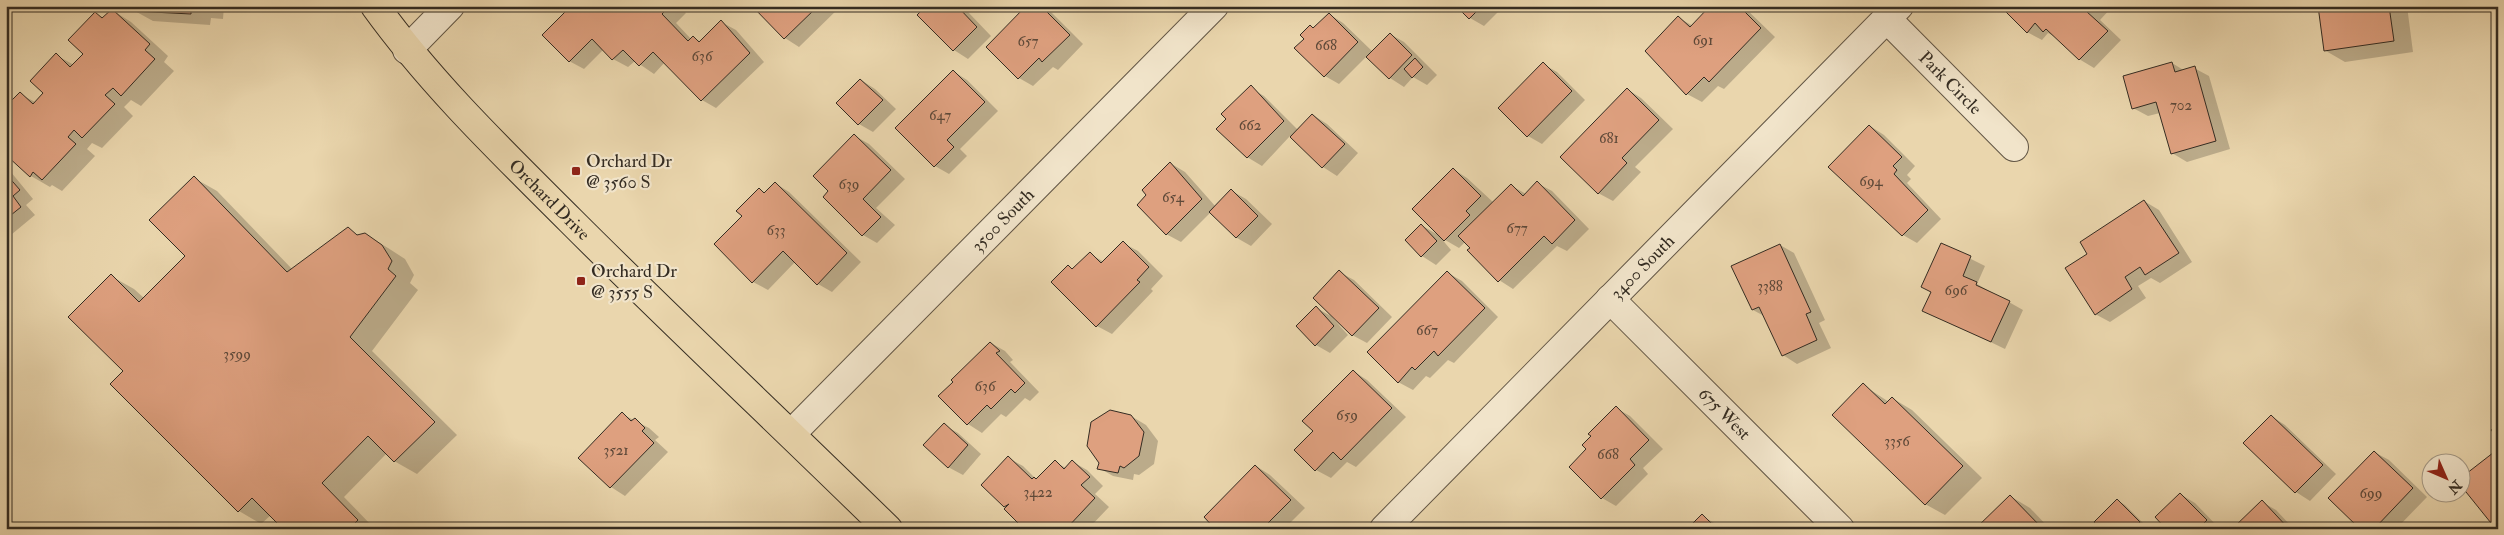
<svg xmlns="http://www.w3.org/2000/svg" width="2504" height="535" font-family="'IM FELL Double Pica',serif">
	<style>
		.shadow { fill: #0003 }
		.building { fill: #dea07f; stroke: #342c22 }
		.lines { fill: none; stroke-linecap: round; stroke-linejoin: round }
		.minor-casing { stroke: #625645; stroke-width: 30 }
		.major-casing { stroke: #342c22; stroke-width: 30 }
		.minor { stroke: #f1e4ca; stroke-width: 28 }
		.major { stroke: #ead6ad; stroke-width: 28 }
		.poi-dot { fill: #8f2418; stroke: #f1e4ca; stroke-width: 2 }
		.labels { text-anchor: middle; dominant-baseline: central; stroke-width: 4.5; stroke-linejoin: round; paint-order: stroke }
		.number-label { font-size: 15px; fill: #5e4939 }
		.street-label { font-size: 18px; fill: #342c22; stroke: #f1e4ca }
		.poi-label { font-size: 18px; fill: #342c22; stroke: #f1e4ca; text-anchor: start }
	</style>
	<rect width="100%" height="100%" fill="#ead6ad"/>
	<filter id="stains"><feTurbulence type="fractalNoise" baseFrequency=".004" numOctaves="4"/><feColorMatrix values="0 0 0 0 .2 0 0 0 0 .09 0 0 0 0 .02 0 0 0 .5 -.17"/></filter>
	<radialGradient id="worn" r=".72"><stop offset=".6" stop-color="#630" stop-opacity="0"/><stop offset="1" stop-color="#630" stop-opacity=".3"/></radialGradient>
	<path class="shadow" d="M133,6h91l-1,13 -12,-1 -1,7 -57,-4 -20,-11z
		M573,6h106l7,7 -10,10 15,16 2,-2 8,5 20,-20 15,8 28,32 -48,46 -14,-8 -37,-38 -11,12 -19,-13 -7,6 -15,-8 -9,-10 -20,20 -15,-8z
		M753,6h88l-42,41 -14,-9z
		M928,6h13l7,4 9,-4 11,6 23,24 -23,23 -14,-9z
		M1028,6h16l4,3 35,35 -25,26 -5,-3 -20,19 -14,-8z
		M1458,6h46l-20,20 -14,-8z
		M1711,6h32l32,31 -51,52 -6,-3 -16,16 -15,-8 -8,-76 14,8z
		M2002,6h111l-13,14 21,20 -27,28 -15,-9 -20,-20 -11,-6 -6,7 -15,-8z
		M2319,6h88l6,46 -68,10 -19,-11z
		M112,10l19,12 37,34 -4,6 10,9 -33,35 -10,-6 -7,7 9,9 -31,32 -10,-5 -5,6 8,7 -33,35 -10,-6 -2,2 -19,-11 -11,-82 15,8 10,-9 11,-38 18,10 10,-11 11,-41 9,5z
		M1329,14l14,9 30,29 17,-18 14,8 33,33 -10,10 -14,-8 -9,10 -14,-9 -23,-22 -28,28 -14,-8 -11,-47z
		M2172,63l13,8 9,-3 15,8 21,73 -43,13 -15,-9 -12,-40 -12,3 -15,-8z
		M1543,64l14,8 28,28 -43,44 -14,-8z
		M953,71l14,9 31,31 -38,38 7,7 -18,18 -14,-8z
		M861,80l14,9 21,20 -23,23 -14,-8z
		M1250,88l14,8 34,34 15,-15 14,9 31,29 -21,23 -14,-9 -33,-31 -28,30 -15,-9 -19,-38z
		M1627,89l14,9 32,31 -38,38 6,5 -28,29 -15,-8z
		M1870,126l14,9 31,31 -8,9 4,4 -4,4 34,36 -24,24 -14,-8z
		M855,136l14,8 36,35 -29,29 19,17 -18,18 -14,-8 -33,-44z
		M1170,163l15,9 31,35 16,-16 14,8 26,25 -21,22 -14,-8 -26,-26 -30,30 -15,-8z
		M6,166l27,33 -7,6 9,10 -29,24z
		M1453,169l14,9 27,25 18,-17 14,8 11,-11 15,8 37,38 -22,22 -10,-5 -44,43 -14,-9 -34,-38 -6,6 -19,-11 11,13 -15,15 -14,-9 -1,-31 19,11z
		M194,178l23,13 76,79 55,-41 12,7 5,-2 23,14 17,11 9,16 -4,8 8,7 -46,61 85,84 -40,39 -23,-13 -7,-8 -43,44 31,32h-90l-14,-14 -10,9 -22,-13 -114,-140 -14,-95 23,13 10,9 43,-42z
		M775,183l14,9 72,70 -29,30 -14,-8 -23,-22 -27,28 -15,-8 -9,-66 15,-27 7,4z
		M2144,201l15,9 33,52 -32,21 -9,-5 -13,8 8,12 -36,24 -15,-8 -6,-60z
		M1123,243l15,8 25,25 -12,13 2,2 -41,43 -15,-8 -29,-59 6,3 16,-16 14,8z
		M1941,244l44,22 -8,18 46,26 -18,39 -81,-39 8,-17z
		M1780,245l14,8 31,67 -6,3 12,25 -34,16 -14,-9 -19,-39 -11,-6z
		M1339,272l15,8 38,37 -25,26 -15,-8z
		M1448,273l14,8 36,36 -44,46 -6,-3 -18,18 -4,-2 -13,14 -15,-8z
		M1316,308l15,8 17,19 -18,18 -14,-8z
		M991,343l14,8 8,9 -3,2 29,30 -9,9 -5,-3 -19,19 -5,-3 -19,19 -14,-9 -13,-42z
		M1353,371l14,9 39,37 -50,50 -9,-5 -16,16 -15,-8 -20,-20 19,-19z
		M1863,385l26,17 3,-4 20,12 70,68 -37,37 -20,-11z
		M1616,408l14,8 33,33 -20,19 5,6 -32,32 -14,-8z
		M622,414l27,14 10,9 -4,3 13,12 -43,44 -14,-9 -31,-30z
		M1131,416l15,9 12,16 -4,23 -15,11 -5,-1 -1,6 -20,-4 -14,-8z
		M2271,416l14,9 51,49 -26,27 -14,-9 -51,-49z
		M944,425l14,8 23,21 -18,21 -15,-8z
		M2374,452l15,8 38,37 -31,32h-34z
		M1008,458l15,8 14,14 18,-18 11,6 7,-6 14,8 16,16 -8,8 14,13 -21,22h-62l-21,-23z
		M1256,466l14,9 35,33 -21,21h-67z
		M2180,494l15,9 25,26h-53z
		M2010,496l20,12 20,21h-73z
		M2117,500l8,5 22,22 -45,2z
		M2262,502l14,8 18,19h-60z
		M1702,516l14,8 5,5h-32z"/>
	<path class="building" d="M132,6h72v2l-13,-1v7l-59,-3z
		M571,6h99l-8,8 26,27 5,-5 6,6 22,-22 29,33 -49,48 -48,-49 -14,14 -16,-16 -11,10 -20,-21 -23,23 -27,-27z
		M752,6h66l-34,33z
		M926,6h13l5,6 6,-6h7l20,21 -24,24 -36,-36z
		M1026,6h15l29,29 -28,27 -3,-4 -21,21 -32,-32z
		M1456,6h26l-13,13z
		M1710,6h29l22,22 -52,54 -5,-5 -18,18 -41,-44 33,-35 12,11z
		M2000,6h91l-5,5 22,20 -29,29 -33,-31 -3,3 -8,-9 -8,10z
		M2318,6h71l5,35 -70,10z
		M112,9l38,35 -5,6 10,9 -34,37 -8,-8 -8,7 10,9 -33,34 -8,-8 -6,7 8,7 -34,36 -9,-8 -3,5 -24,-22v-49l14,-14 13,12 10,-11 -13,-12 26,-28 14,14 13,-13 -15,-14 27,-28 7,6z
		M1329,13l29,29 -34,35 -30,-29 10,-9 -4,-4 10,-10 3,3z
		M1390,33l22,22 -23,24 -23,-22z
		M1415,58l8,9 -11,11 -8,-9z
		M1543,62l29,29 -45,46 -29,-29z
		M2172,62l3,10 20,-6 21,75 -45,13 -15,-52 -24,7 -9,-33z
		M953,70l32,32 -38,38 7,7 -20,20 -39,-39z
		M860,79l23,21 -25,25 -22,-22z
		M1251,85l33,36 -37,37 -31,-29 10,-10 -5,-5z
		M1627,88l32,32 -37,38 5,5 -29,31 -38,-37z
		M1312,114l33,30 -23,24 -32,-31z
		M1869,125l33,32 -9,9 4,4 -3,4 34,36 -26,26 -74,-69z
		M854,134l37,36 -28,29 18,18 -19,19 -39,-39 5,-6 -15,-15z
		M1170,162l32,37 -36,36 -29,-30 9,-10 -4,-5z
		M1453,168l28,28 -15,15 4,4 -26,26 -32,-32z
		M6,174l14,16 -7,6 8,11 -15,12z
		M194,176l93,96 61,-45 9,8 8,-2 17,12 10,16 -4,8 8,7 -46,61 85,85 -41,40 -26,-26 -46,47 36,37 -9,9h-66l-31,-31 -14,14 -128,-128 13,-13 -55,-54 43,-43 28,28 46,-46 -36,-36z
		M1537,181l38,39 -23,24 -8,-8 -46,46 -31,-32 3,-2 -12,-12 53,-52 12,12z
		M775,182l72,71 -30,32 -34,-34 -31,32 -38,-39 28,-28 -6,-5 23,-23 5,5z
		M1231,189l27,27 -22,22 -27,-26z
		M2144,200l35,53 -34,22 -5,-8 -15,10 7,12 -37,26 -30,-47 22,-14 -7,-12z
		M1421,224l16,17 -16,16 -16,-17z
		M1123,241l26,26 -12,13 3,2 -44,45 -45,-45 17,-17 4,4 18,-17 11,11z
		M1941,243l30,13 -8,20 14,6 -1,3 34,16 -19,41 -69,-31 9,-19 -10,-5z
		M1780,244l31,68 -5,2 11,26 -35,16 -23,-49 -7,3 -21,-44z
		M1339,270l40,38 -27,28 -39,-38z
		M1447,271l38,37 -47,48 -4,-5 -19,19 -3,-3 -14,16 -31,-31z
		M1316,306l18,20 -19,20 -19,-20z
		M990,342l10,9 -4,2 29,30 -10,10 -4,-4 -20,20 -4,-4 -20,20 -29,-29 15,-14 -2,-2z
		M1353,370l39,38 -51,52 -8,-8 -18,19 -21,-21 19,-19 -11,-10z
		M1863,383l22,21 7,-7 71,69 -38,39 -93,-90z
		M1616,406l33,34 -19,19 5,6 -34,34 -32,-32 17,-18 -4,-4 9,-9 -3,-2z
		M1110,410l21,5 13,17 -5,24 -15,12 -4,-2 -2,7 -21,-4 2,-6 -12,-17 4,-24z
		M622,412l9,9 4,-3 10,10 -3,3 12,12 -44,45 -32,-30z
		M2271,415l52,50 -28,28 -52,-50z
		M944,423l24,22 -20,23 -25,-23z
		M2498,424v14l-7,-8z
		M2498,449v77l-3,2 -33,-41v-10z
		M2374,451l39,37 -39,41h-14l-32,-31z
		M1008,456l24,23 2,-2 2,2 19,-19 9,9 8,-9 18,17 -9,8 14,13 -29,31h-42l-20,-20 5,-5 -5,3 -23,-22z
		M1255,465l36,35 -23,23 2,2 -3,4h-52l-11,-12z
		M2180,493l27,27 -9,9h-32l-11,-12z
		M2010,495l33,34h-68z
		M2117,499l23,23 -6,7h-34l-6,-7z
		M2262,500l27,29h-57z
		M1702,514l15,15h-30z"/>
	<g class="lines">
		<g class="minor-casing">
			<g id="minor">
				<path id="s1" d="M1887,19l127,128"/>
				<path d="M407,50l43,-44"/>
				<path id="s2" d="M1610,299l230,230"/>
				<path id="s3" d="M791,434l423,-428"/>
				<path id="s4" d="M1384,529l515,-523"/>
			</g>
		</g>
		<g class="major-casing">
			<g id="major">
				<path id="s5" d="M375,6c57,79 127,146 196,215 104,104 212,205 317,308"/>
			</g>
		</g>
		<use href="#minor" class="minor"/>
		<use href="#major" class="major"/>
	</g>
	<g class="poi-dot">
		<rect x="571" y="166" width="10" height="10" rx="2.5"/>
		<rect x="576" y="276" width="10" height="10" rx="2.5"/>
	</g>
	<g class="labels">
		<g class="number-label">
			<text x="1703" y="40">691</text>
			<text x="1028" y="41">657</text>
			<text x="1326" y="45">668</text>
			<text x="702" y="56">636</text>
			<text x="2181" y="105">702</text>
			<text x="940" y="115">647</text>
			<text x="1250" y="125">662</text>
			<text x="1609" y="138">681</text>
			<text x="1871" y="181">694</text>
			<text x="849" y="184">639</text>
			<text x="1173" y="197">654</text>
			<text x="1517" y="228">677</text>
			<text x="776" y="230">633</text>
			<text x="1770" y="286">3388</text>
			<text x="1956" y="290">696</text>
			<text x="1427" y="330">667</text>
			<text x="237" y="354">3599</text>
			<text x="985" y="386">636</text>
			<text x="1347" y="415">659</text>
			<text x="1897" y="441">3356</text>
			<text x="616" y="450">3521</text>
			<text x="1608" y="454">668</text>
			<text x="1038" y="492">3422</text>
			<text x="2371" y="493">699</text>
		</g>
		<g class="street-label">
			<text stroke="none"><textPath href="#s1" startOffset="90">Park Circle</textPath></text>
			<text stroke="none"><textPath href="#s5" startOffset="261">Orchard Drive</textPath></text>
			<text stroke="none"><textPath href="#s3" startOffset="301">3500 South</textPath></text>
			<text stroke="none"><textPath href="#s4" startOffset="368">3400 South</textPath></text>
			<text stroke="none"><textPath href="#s2" startOffset="162">675 West</textPath></text>
		</g>
		<g class="poi-label">
			<text x="586" y="161">Orchard Dr<tspan x="586" dy="21">@ 3560 S</tspan></text>
			<text x="591" y="271">Orchard Dr<tspan x="591" dy="21">@ 3555 S</tspan></text>
		</g>
	</g>
	<rect width="2504" height="535" fill="none" stroke="#ead6ad" stroke-width="25"/>
	<rect x="8" y="8" width="2489" height="520" fill="none" stroke="#342c22" stroke-width="2.5"/>
	<rect x="12" y="12" width="2479" height="510" fill="none" stroke="#342c22"/>
	<g transform="translate(2446 478) rotate(135)"><circle r="24" fill="#f1e4ca" stroke="#a59a87"/>
	<path d="M0-4L9 19L0 12L-9 19Z" fill="#8f2418"/>
	<text y="-8" font-size="14" font-weight="bold" text-anchor="middle" fill="#342c22">N</text>
	</g>
	<rect width="100%" height="100%" filter="url(#stains)"/>
	<rect width="100%" height="100%" fill="url(#worn)"/>
</svg>
